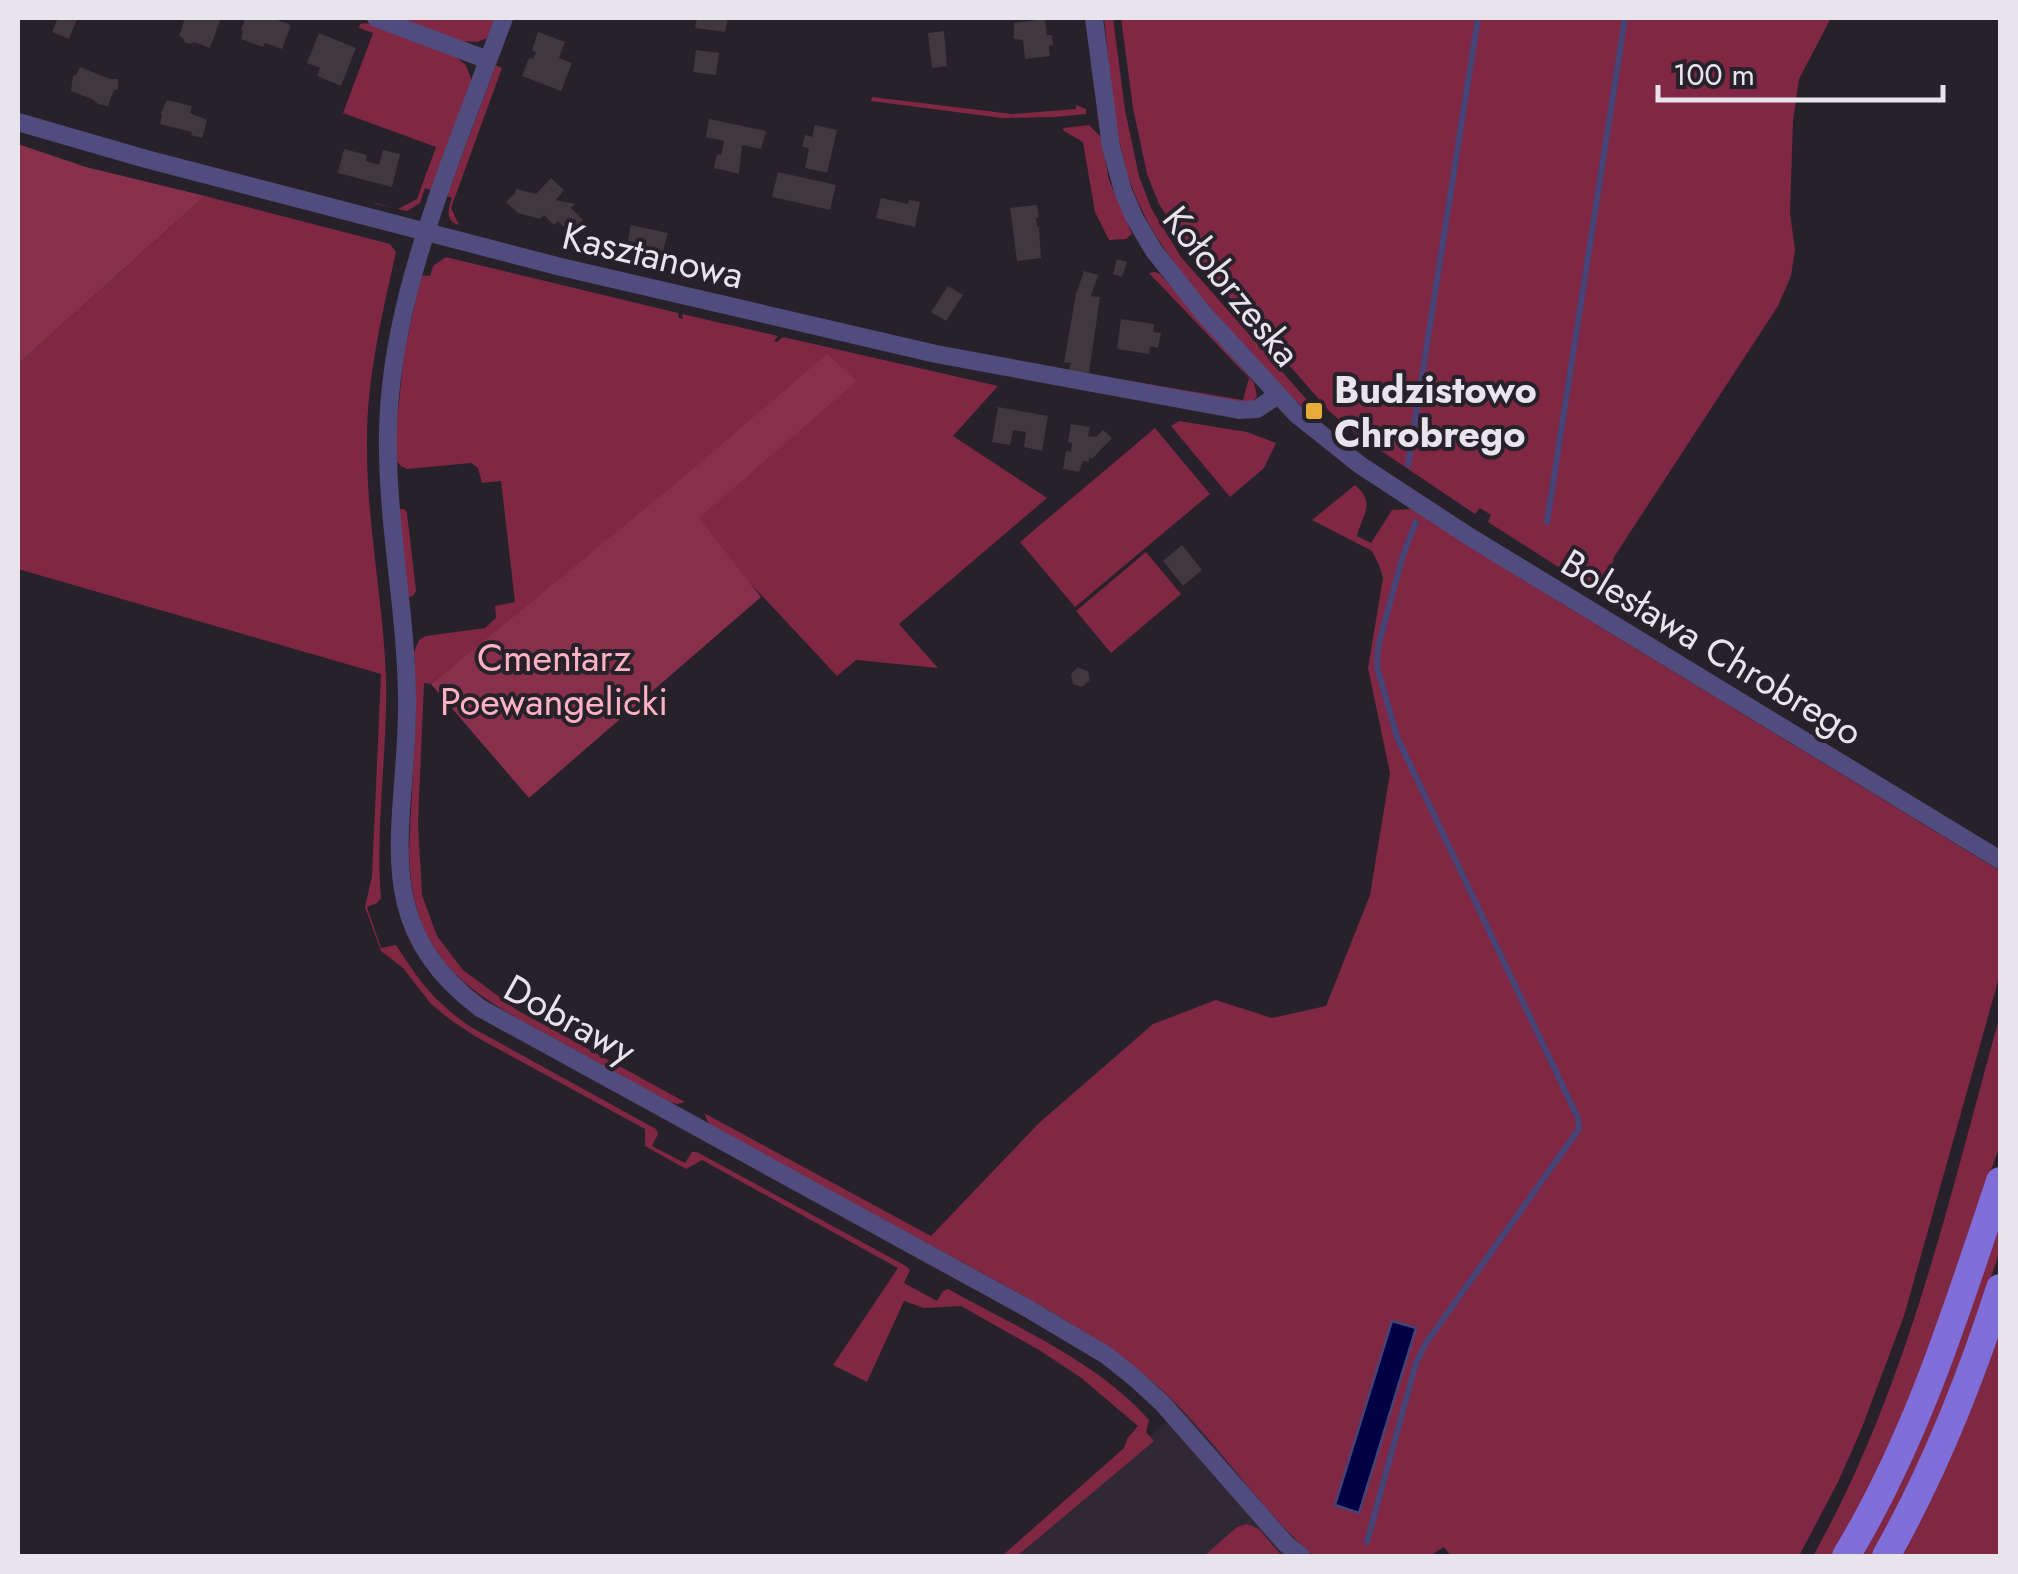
<svg xmlns="http://www.w3.org/2000/svg" width="2018" height="1574" font-family="Jost,sans-serif">
	<style>
		.built { fill: #312836 }
		.green { fill: #7f2743 }
		.forest { fill: #88304b }
		.water { fill: #004; stroke: #464476; stroke-width: 2.5 }
		.lines { fill: none; stroke-linecap: round; stroke-linejoin: round }
		.stream { stroke: #464476; stroke-width: 6 }
		.building { fill: #41373e }
		.minor { stroke: #514b7e; stroke-width: 18 }
		.primary { stroke: #7f6ed8; stroke-width: 28 }
		.poi-dot { fill: #e6ad36; stroke: #27212a; stroke-width: 4 }
		.labels { text-anchor: middle; dominant-baseline: central; stroke-width: 8; stroke-linejoin: round; paint-order: stroke }
		.street-label { font-size: 38px; fill: #e8e4eb; stroke: #27212a }
		.poi-label { font-size: 38px; font-weight: bold; fill: #e8e4eb; stroke: #27212a; text-anchor: start }
		.park-label { font-size: 38px; fill: #feb1c2; stroke: #27212a }
	</style>
	<rect width="100%" height="100%" fill="#27212a"/>
	<path class="built" d="M1195,1398l209,158h-394z"/>
	<path class="green" d="M399,18h97l-9,20 -10,4 -16,-1z
		M1104,18h9l12,92 14,66 12,32 30,49 141,160 -3,4c-30,-25 -55,-53 -81,-82 -45,-51 -93,-103 -112,-170 -14,-49 -16,-102 -22,-151z
		M1121,18h710l-32,61 -6,42 -3,92 5,37 -4,26 -13,30 -164,251 -9,40 -117,-75 3,-7 -11,-7 -5,6 -116,-78 -28,-23 -143,-163 -29,-46 -12,-30 -14,-66z
		M366,23l90,34 10,8 6,16 -41,109 -6,-2 -5,15 -13,8 -31,-7 -1,-1 23,6 19,-10 19,-52 -93,-34 30,-80 -14,-5 1,-4z
		M496,65l6,3 -51,140 8,17c-14,-4 -11,-15 -7,-27l-5,-2z
		M872,97l140,17 64,-5v-4l10,4v5l-32,3 -52,1 -131,-17z
		M1089,125l12,12 8,43 23,54 -6,5 -17,1 -14,-28 -12,-70 -19,-11 -1,-3z
		M205,196l185,48 6,8c-14,63 -29,125 -29,189 -1,79 16,157 19,236 2,74 -11,147 -5,221l-4,5 -10,4 14,41 15,-3c25,38 35,53 73,81l187,103 2,5 -6,12 33,17 7,-11h5l209,114 4,4 -6,13 33,18 6,-10 5,-2c68,38 149,72 201,131l-3,12 8,9 -137,115h-15l122,-108 3,-9 11,-13 -58,-49 -41,-27 -78,-44 -37,2 -20,-7 -37,81 -34,-17 65,-97 -196,-108 -16,9 -41,-23v-17l-167,-91 -26,-17 -21,-17 -28,-36 -22,-17 -16,-44 7,-31 9,-202 -363,-105v-205z
		M446,257l232,56 1,5 4,1 -1,-5 96,22 -4,5 3,1 6,-5 215,49 -45,50 94,62 -148,126 39,44 -82,-8 -19,16 -87,-93 -184,-9 -135,110 -7,-1 -6,140 4,72 15,41 26,34 54,40 168,92 -8,2 -10,-3c-38,-21 -76,-42 -114,-63 -87,-47 -142,-79 -144,-188l7,-139 -2,-59 5,-12 7,-4 59,-8 11,-10 -1,-12 20,-4 -14,-121 -19,2 -4,-15 -7,-5 -64,6 -6,-3 -5,-6v-30l8,-76 17,-79 9,1 3,-10z
		M1155,272l5,2 94,109 3,13 -4,5 -15,1 -131,-25 136,23 6,-22 -100,-105z
		M1179,421l68,11 29,11 -12,25 -34,29 -59,-71z
		M1155,428l55,66 -135,113 -55,-65z
		M1355,485c21,18 8,28 2,51l14,7 21,-33 19,-1 137,86 452,276v103l-96,342 -43,114 -23,52 -39,74h-348l-7,-9 -14,9h-117c-62,-56 -105,-130 -171,-183 -56,-45 -120,-78 -182,-112 -83,-45 -165,-90 -248,-135l-4,-4 -4,-9 227,123 108,-113 114,-99 63,-24 56,18 54,-12 44,-111 20,-122 -22,-105 15,-90 -4,-13 -7,-14 -60,-31z
		M399,509h5l3,4 9,78 -3,5 -5,1z
		M1146,552l35,42 -70,59 -35,-42z
		M2000,1015v129l-59,177 -58,143 -51,92h-19c94,-167 136,-357 187,-541z
		M2000,1216v34l-27,83 -59,146 -41,77h-13z
		M2000,1325v231h-100z
		M1247,1524l12,5 23,27h-78l33,-29z"/>
	<path class="forest" d="M18,144l68,23 119,29 -187,168z
		M827,354l30,27 -158,137 62,79 -232,201 -98,-114 255,-209z"/>
	<path class="water" d="M1392,1321l24,7 -57,185 -24,-8z"/>
	<g class="lines">
		<path class="stream" d="M1408,465l70,-447
			M1547,522l78,-504
			M1367,1542l49,-179 10,-20 153,-214 -1,-11 -181,-381 -20,-70 1,-20 25,-92 13,-33"/>
	</g>
	<path class="building" d="M58,18l19,1 -8,20 -17,-7z
		M185,18h36l-11,30 -16,-6 -4,2 -5,-1 -2,-5 -4,-2z
		M249,18h15l7,2 1,-2 19,7 -9,24 -17,-6 -2,4 -22,-8 2,-8 -2,-1 4,-11 3,1z
		M697,18h31l-3,14 -30,-4z
		M1045,19l2,16h5l1,10 -4,1 1,10 -25,3 -2,-19 -9,-1v-16z
		M944,31l3,35 -15,2 -4,-35z
		M538,32l27,10 -6,16 13,5 -11,28 -39,-15 7,-18 4,1 3,-7 -4,-2z
		M319,33l37,15 -15,38 -24,-10 3,-8 -13,-5z
		M696,50l23,3 -3,22 -23,-3z
		M80,67l30,12h8v10l-4,1 -6,16 -10,-2 -4,-4 -23,-9 2,-15 4,-2z
		M167,100l25,6 -2,7 17,7 -5,18 -11,-3 1,-3 -32,-8 2,-8 -1,-3z
		M709,119l57,12 -5,18 -19,-4 -3,29 -25,-6 3,-14 4,1 3,-14 -18,-4z
		M815,125l22,5 -10,43 -22,-5 4,-20 -7,-1 3,-12 7,2z
		M344,149l23,6 -1,6 13,4 4,-15 17,4 -8,33 -54,-14z
		M778,172l58,13 -6,25 -58,-13z
		M551,178l13,12 -8,10 19,4 -4,4 12,12 -13,13 -12,-12 -4,4 -10,-10 -4,4 -22,-6 -12,-11 9,-9 1,-4 20,5z
		M881,198l27,6 1,-4 11,2 -5,25 -39,-9z
		M1037,205l2,12 -3,1 1,9h2l2,31 -24,3 -7,-53z
		M631,225l37,8 -7,25 -14,-3v-3l-21,-2z
		M1117,259l10,3 -5,15 -9,-3z
		M1084,271l14,4 -7,21 9,1 -11,76 -20,-3 2,-7 -7,-1 12,-68z
		M948,286l15,9 -17,26 -15,-9z
		M1121,319l33,5 -1,8 8,1 -3,15 -8,-2 -1,8 -32,-5z
		M998,407l50,9 -6,35 -18,-4 2,-15 -13,-2 -3,15 -18,-3z
		M1071,424l19,3 -2,9 8,1 7,-7 9,8 -20,21 -3,-2v5l-6,-1 -4,11 -16,-3 3,-18 5,1 1,-9 -4,-1z
		M1182,545l20,25 -19,16 -20,-25z
		M1078,667l10,4 2,9 -8,7 -9,-3 -2,-10z"/>
	<g class="lines">
		<path class="minor" d="M376,18l112,42
			M504,18c-18,47 -35,94 -53,141 -32,88 -61,178 -63,272 -2,93 20,186 19,279 -1,120 -40,213 73,298l547,300 79,47 30,24 27,25 123,140 15,12
			M1094,18l17,129 12,44 11,26 20,34 50,63 92,100 64,51 110,72 530,323
			M18,122l128,37 415,108 375,87 303,56 18,-1 21,-14"/>
		<path class="primary" d="M1846,1556c71,-117 111,-247 154,-375
			M1886,1556c48,-85 84,-175 114,-268"/>
	</g>
	<rect class="poi-dot" x="1304" y="401" width="20" height="20" rx="5"/>
	<g class="labels">
		<g class="street-label">
			<text transform="translate(653 255) rotate(13)">Kasztanowa</text>
			<text transform="translate(1232 286) rotate(51)">Kołobrzeska</text>
			<text transform="translate(1712 647) rotate(31)">Bolesława Chrobrego</text>
			<text transform="translate(570 1019) rotate(29)">Dobrawy</text>
		</g>
		<g class="poi-label">
			<text x="1334" y="389">Budzistowo<tspan x="1334" dy="44">Chrobrego</tspan></text>
		</g>
		<g class="park-label">
			<text x="554" y="657">Cmentarz<tspan x="554" dy="44">Poewangelicki</tspan></text>
		</g>
	</g>
	<rect width="2018" height="1574" fill="none" stroke="#e8e4eb" stroke-width="40"/>
	<path d="M1658 85v15h285v-15" fill="none" stroke="#e8e4eb" stroke-width="5"/>
	<text x="1673" y="85" font-size="30" fill="#e8e4eb" stroke="#27212a" stroke-width="8" paint-order="stroke">100 m</text>
</svg>
